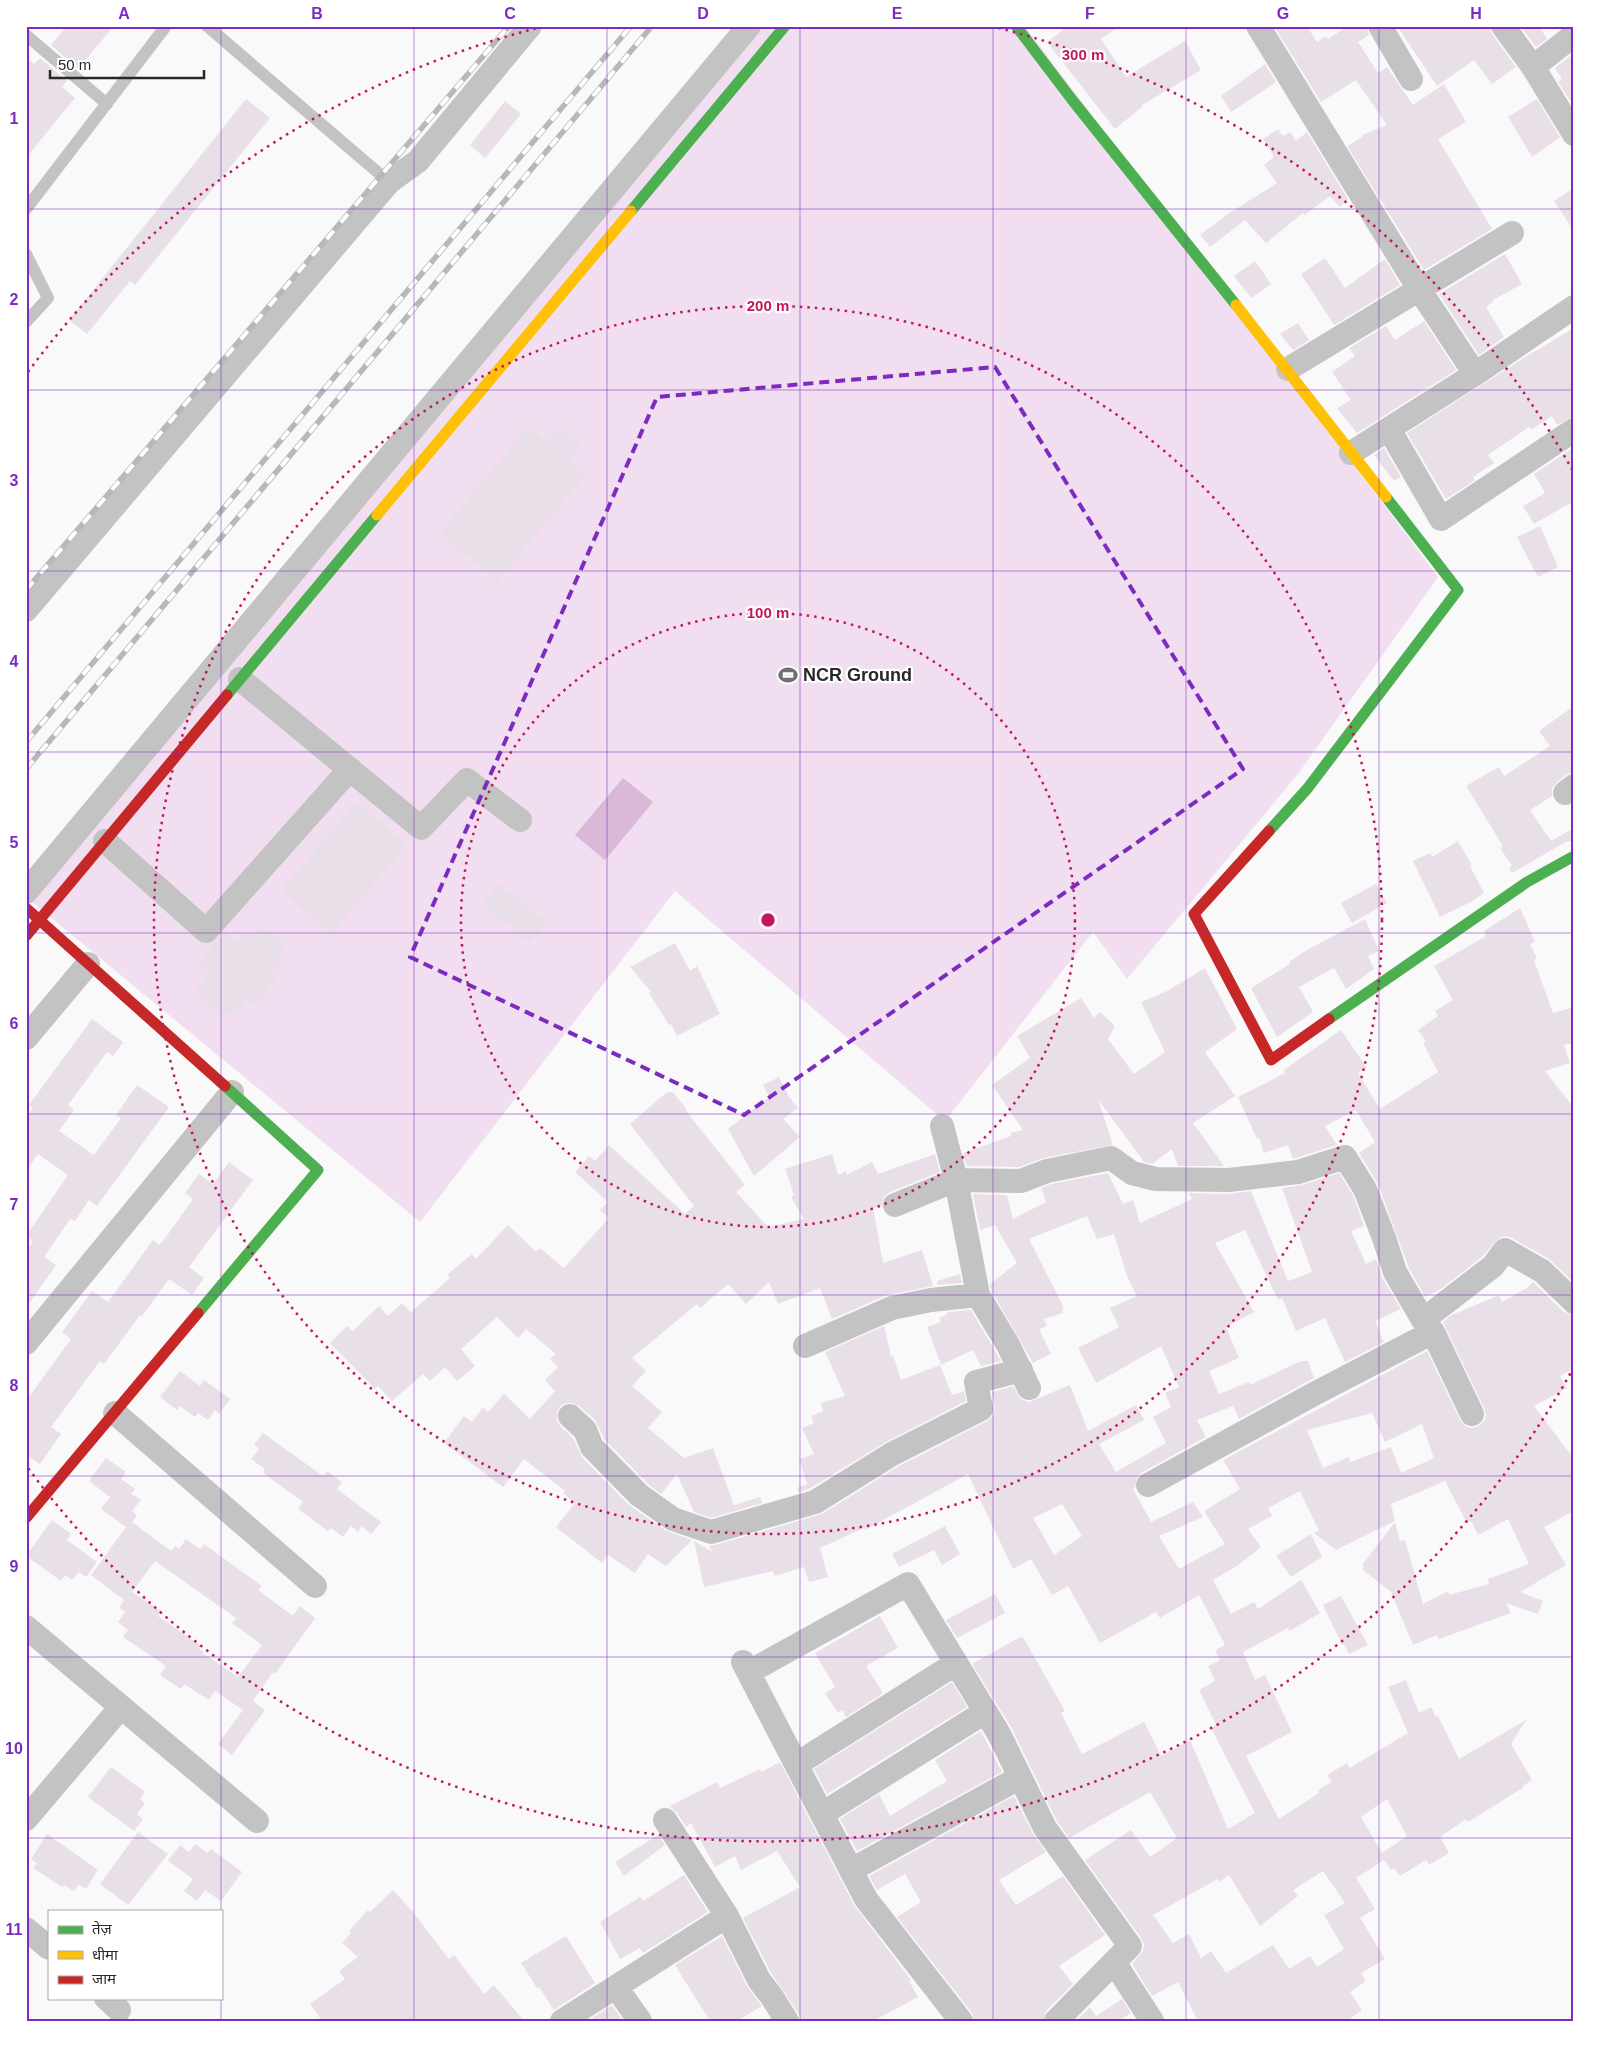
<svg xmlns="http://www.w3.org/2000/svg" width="1600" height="2047" font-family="Helvetica,'Noto Sans Devanagari',sans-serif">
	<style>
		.green { fill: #f1def0 }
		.water { fill: #d9b8d8 }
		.building { fill: #e8dfe8; fill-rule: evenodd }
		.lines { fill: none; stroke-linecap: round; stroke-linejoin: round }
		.lane { stroke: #c4c3c4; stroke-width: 12 }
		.street { stroke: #c4c3c4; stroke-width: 24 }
		.fast { stroke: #4caf50; stroke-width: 11 }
		.slow { stroke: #ffc107; stroke-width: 11 }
		.jam { stroke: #c62828; stroke-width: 11 }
		.rail-casing { stroke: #b9b8b9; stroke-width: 5.5 }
		.rail { stroke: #fff; stroke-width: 4; stroke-dasharray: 11; stroke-linecap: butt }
		.marked { fill: none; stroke: #7b2cbf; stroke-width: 4; stroke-dasharray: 10 6; stroke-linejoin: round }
		.grid { fill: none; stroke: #7b2cbf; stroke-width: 1; stroke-opacity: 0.55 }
		.ring { fill: none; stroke: #c2185b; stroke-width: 2.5; stroke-dasharray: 2.5 5 }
		.labels { text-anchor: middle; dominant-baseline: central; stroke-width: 4.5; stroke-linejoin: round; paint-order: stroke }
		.poi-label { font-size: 18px; font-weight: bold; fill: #292829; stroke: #fff; text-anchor: start }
		.centre { fill: #c2185b; stroke: #fff; stroke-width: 2.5 }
		.ring-label { font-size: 15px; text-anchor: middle; font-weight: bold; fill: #c2185b; stroke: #fff; stroke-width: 4.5; stroke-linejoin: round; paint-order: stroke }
		.neatline { fill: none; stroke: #7b2cbf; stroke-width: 2 }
		.grid-label { font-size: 16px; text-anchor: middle; font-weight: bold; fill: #7b2cbf }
	</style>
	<rect width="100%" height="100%" fill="#faf9fa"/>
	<path class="green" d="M750,26h275l413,551 -140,197 -171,205 -34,-47 -148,189 -270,-230 -255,331 -394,-325z"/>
	<path class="water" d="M623,778l30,24 -48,58 -30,-25z"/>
	<path class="building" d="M67,26h47l-36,43 -27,-24z
		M1068,26h51l-18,13 25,38 59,-36 16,29 -59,35 1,1 -28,23 -68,-87z
		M1274,26h33l10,16 9,-6 2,3 20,-13h18l3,9 -11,7 20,31 9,-6 26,38 31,-21 22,38 -28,17 54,90 -68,41 -77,-124 15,-9v-2l25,-10 -31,-45 -35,22z
		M1397,26h92l3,8 24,33 -24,17 -18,-24 -37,26z
		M1520,26h19l8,13 -11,8z
		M1574,53v54l-16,-25 4,-3 -7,-11z
		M26,58l8,6 6,-6 27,23 -5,6 13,11 -49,60z
		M1265,64l11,18 -45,30 -10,-16z
		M246,99l24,19 -135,167 -5,-4 -43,53 -18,-14z
		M1537,99l23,38 -28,20 -24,-40z
		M505,101l16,13 -36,44 -15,-13z
		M1278,129l5,7 7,-4 6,9 11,-9 41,67 -8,8 -10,-11 -25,19 -2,-2 -37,30 -21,-23 -35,27 -10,-12 28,-21 49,-31 -13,-18 10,-8 -11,-18z
		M1574,188v43l-20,-30z
		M1505,254l17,30 -29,16 1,1 -8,6 18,30 -25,18 -40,-61z
		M1325,258l20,30 40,-29 15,26 -66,40 -33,-51z
		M1255,261l16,23 -20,14 -17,-22z
		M1424,321l32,49 -99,63 -20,-25 14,-8 -19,-28 23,-16 -6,-8 37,-22 9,14z
		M1298,323l11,17 -16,10 -13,-16z
		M1574,328v88l-17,9 -5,-9 -21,14 -2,-3 -41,28 6,8 -21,14 2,3 -29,19 -39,-66 115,-74z
		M528,427l19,16 13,-15 20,17 -12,15 18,15 -89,107 -57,-49z
		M1574,447v54l-40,23 -11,-18 22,-13 -11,-19z
		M1384,448l17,29 -7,4 -20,-26z
		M1540,526l18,41 -20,10 -21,-40z
		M1574,706v67l-8,2 -9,7 -5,6v8l-22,14 21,31 23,-13v12l-8,2 -54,31 -3,-5 3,-2 -12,-18 3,-2 -37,-60 33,-19 5,9 46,-30 -11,-15z
		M358,802l49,43 -76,89 -50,-44z
		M1458,841l14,24 -2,1 14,27 -13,9 -31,15 -27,-56 17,-8 2,4z
		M499,884l48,39 -17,20 -48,-39z
		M1376,884l11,19 -35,20 -11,-20z
		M1520,908l15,34 -5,2 7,14 -3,2 19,53 18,-5 3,12v23l-10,2 6,18 -25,8 29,37v175l-25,-24 -37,-21 -7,-2 -6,2 -16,18 -42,33 -16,8 -17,-31 -30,-82 -19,-31 16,-11 -19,-32 -31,16 12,19 -44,14 -5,-14 -24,8 -5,-15 -2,1 -19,-42 47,-24 -1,-3 57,-40 26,38 -9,5 22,36 58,-37 -15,-29 3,-2 -8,-11 20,-14 -3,-5 18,-11 -19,-34 52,-30 -2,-5z
		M1365,919l14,32 -11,5 6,13 -28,20 -12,-21 -35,19 14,25 -36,25 -26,-49 39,-24 -1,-2 18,-12z
		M262,925l24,21 -7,8 5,4 -14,17 6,5 -22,26 -6,-6 -14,16 -4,-5 -6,6 -30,-26 15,-18 -12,-10 28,-32 12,11 8,-10 7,5z
		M675,943l15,28 7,-5 23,48 -43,22 -6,-12 -2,1 -20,-32 2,-1 -21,-25z
		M1205,968l32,61 -32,23 30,44 -42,27 31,43h-46l-6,-17 -20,15 -8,-2 -46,-63 15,46 -69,13 -25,9 -52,-1 -4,-13 48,-17v-3l12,-3 -31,-45 38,-27 -13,-22 64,-38 13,20 6,-6 15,14 -7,13 26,35 31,-22 -24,-50 26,-11z
		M92,1019l31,23 -10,14 -6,-4 -39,53 6,5 -15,21 35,24 27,-37 -5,-3 21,-30 32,22 -72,99 -8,-6 -14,21 -5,-2 -26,38 12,8 -30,43v-64l4,3 3,-6 -7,-5 42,-61 -30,-21 -12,17v-53l7,-10 -4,-3z
		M779,1077l10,20 9,11 -15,11 17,18 -46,39 -26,-47 41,-32 -6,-12z
		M667,1092h6l14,18 -1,1 59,74 -9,7 32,35 36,-8 -13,-22 3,-2 -9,-26 47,-15 6,21 8,-4 1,4 25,-13 6,12 57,-20 5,18 -50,20 -6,5 -2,8 -9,3 10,55 39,-13 11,36 -46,9 -55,24 -12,-31 -42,16 -9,-22 -23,22 -18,-20 -28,24 -3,-4 -65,54 14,13 -14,15 30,26 -14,16 36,30 29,-10 21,57 26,-8 2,6 -51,15 -17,-6 -17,-38 -16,20 -13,-10 -44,-45 -9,-19 -16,-14 -6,-3h-7l-6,3 -3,7v7l3,6 13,12 9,19 47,48 36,25 27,10 -26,26 -18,-12 -13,19 -27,-18 -6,8 -46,-36 19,-24 -12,-10 2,-2 -41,-32 -21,28 -59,-44 20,-27 8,6 11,-15 5,5 16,-18 26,25 25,-28 -10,-11 13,-13 -8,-8 6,-5 -30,-25 -8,9 -21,-21 -36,32 14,17 -18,15 -12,-14 -15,14 -7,-7 -31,27 -14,-15 -3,3 -45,-46 17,-17 6,5 26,-25 9,10 14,-13 9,9 39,-34 -3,-3 25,-21 4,5 32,-34 28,27 4,-4 24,20 45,-50 -9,-8 8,-8 -33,-30 14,-16 6,5 14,-16 76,69 9,-8 -64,-82z
		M229,1162l24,18 -64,87 15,11 -12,17 -23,-16 -27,37 -2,-1 -36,49 -4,-3 -49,66 10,7 -21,30 -14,-9v-54l45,-62 -9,-7 30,-41 16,11 45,-62 6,5 7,-8 27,-38 -8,-6 14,-19 14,10z
		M1108,1173l15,31 10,-4 7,23 52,-24 -3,-6 40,1 22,-3 37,90 24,-9 -30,-84 20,-3 37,-12 14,22 11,31 -13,5 15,33 10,-5 7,20 18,30 -26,12 9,21 -39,20 -20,-44 -29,13 -14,-33 -4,2 -33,-70 -30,13 39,69 -28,15 13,31 -30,13 10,23 30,-12 1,3 51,-24h7l6,17 -75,41 -6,-13 -36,14 9,17 -65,36 -4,4 -2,11 -2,1 18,33 42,-20 10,15 -44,19 20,33 46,-25 -21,-33 36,-22 -17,-29 204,-109 33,69 5,6 6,2 6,-1 7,-6 2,-6 -2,-7 -41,-86 7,-6 49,-21 3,7 25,-14 6,-6 31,30 10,3v53l-14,8 7,12 -33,18 40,53v52l-30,16 22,38 -46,27 23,9 -5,13 -32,-11 5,10 -72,26 -2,-4 -24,10 -22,-53 -28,-22v-6l32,-42 5,19 5,-1 18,64 25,-13 1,4 40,-11 -1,-5 41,-15 -21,-45 -30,16 -7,-14 -4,2 -22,-42 -54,23 4,17 -59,29 -22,-17 5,-2 -19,-40 -32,17 4,8 -24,13 13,18 -24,19 -24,14 18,34 23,-12 4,7 43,-29 19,33 -30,18 -2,-3 -45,24 12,28 10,-5 27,57 -46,24 33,63 40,-26 -1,-3 14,-8 -5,-7 20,-12 3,5 58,-35 -20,-46 18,-7 13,33 12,-6 5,10 2,-1 21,43 67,-39 -15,24 21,36 -9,6 1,1 -56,35 -2,-3 -26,18 9,16 -20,12 -3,-5 -26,16 -6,-8 -3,2 -7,-10 -28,18 19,31 -15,9 25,41 -24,14 5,8 -16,11 12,18 -15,11h-149l-20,-39 -26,14 -20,-32 11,-13 1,-7 -3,-6 -56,-78 46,-30 19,27 27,-19 -27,-46 -81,46 -12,-17 -46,-94 -39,-63 48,-27 1,1 2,-1 42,74 -4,2 21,41 62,-32 17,34 29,-16 38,89 27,-16 -44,-85 5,-3 -17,-35 16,-9 -7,-15 12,-6 -5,-10 10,-5 -26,-50 -39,23 -4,-6 -56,31 -32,-57 -16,9 -21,-36 -18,10 -45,-95 -103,56 -1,-2 -44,20 8,29 -19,5 -5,-15 -29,9 -2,-5 -69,16 -10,-46 18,11 -3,-7h6l107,-31 77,-48 88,-45 7,-6 1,-9 -3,-14 21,-6 8,13 8,3 41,-17 18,46 48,-26 8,15 -45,24 17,28 50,-29 -13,-26 18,-10 -6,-14 14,-6 -18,-41 -65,37 -18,-35 41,-21 -9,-19 27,-12 -10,-20 -13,-42 -17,5 -10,-23 -58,23 35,69 -2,1 1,4 -19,6 3,7 -8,3 12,25 -18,9 -42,-73 -1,-6 27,-21 -22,-38 -15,5 -7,-36 34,1 6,24 33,-17 -5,-14 10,-4zM1372,1413l13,29 37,-18 12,34 -33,15 -10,-26 -41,15 -1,-5 -26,11 -16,-38zM1062,1504l20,32 -28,19 -21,-37zM1387,1799l20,37 -25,17 -21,-36zM1323,1871l22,32 -21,12 20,34 -27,18 -7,-11 -21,13 -16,-24 -47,28 -15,-22 -10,7 -12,-24 -16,9 -20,-28 65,-36 1,3 10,-7 31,51 38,-30 -5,-6z
		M960,1274l2,9 -24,2 -1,-4z
		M971,1310l30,51 -20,5 -8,-16 -32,15 -14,-38 14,-5 -2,-4 9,-4 -1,-2z
		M884,1326l7,30 2,-1 8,25 39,-15 12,30 12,-4 2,10 -80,41 -77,47 -10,3 -2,-4 10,-4 -8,-25 15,-5 -12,-26 12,-5 -3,-7 12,-5 -2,-8 24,-7 -20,-44z
		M180,1371l20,15 4,-6 26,19 -11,15 -4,-4 -7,10 -10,-7 -3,4 -15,-11 -3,4 -17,-13z
		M263,1433l60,43 4,-5 15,11 -5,7 44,33 -10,12 -10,-8 -3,6 -7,-6 -8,11 -12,-9 -3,3 -30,-22 5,-7 -40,-29 2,-4 -14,-10 8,-10 -5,-4z
		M106,1458l20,14 -5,7 14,10 -4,5 10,6 -9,11 5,4 -5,7 39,29 4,-5 4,3 7,-10 14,10 4,-5 58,42 -4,4 35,26 7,-10 15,12 -40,56 -2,-2 -20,29 12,9 -33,45 -14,-11 25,-34 -28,-19 -6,9 -25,-16 -3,5 -21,-14 6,-9 -43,-29 5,-7 -10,-8 7,-10 -6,-4 5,-8 -33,-25 35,-48 -25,-18 9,-12 -21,-16zM155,1561l81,57 -4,5 30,22 -24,32 -35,-24 1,-1 -5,-3 2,-3 -43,-30 3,-5 -29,-19z
		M52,1520l19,14 -4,6 30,22 -11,15 -7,-5 -7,8 -7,-5 -4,6 -35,-25z
		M945,1526l15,28 -18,11 -8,-15 -35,17 -7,-13z
		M1311,1534l11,23 -31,20 -15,-21z
		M995,1594l10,19 -48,25 -11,-18z
		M1341,1596l27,49 -19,9 -5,-10 -2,1 -19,-40z
		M880,1616l18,32 -32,18 17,27 -37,24 -4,-7 -4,3 -13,-20 10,-6 -20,-34z
		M952,1682l15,25 -140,87 -13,-25z
		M981,1731l21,41 -145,79 -17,-32 39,-25 11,22 32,-20 25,-15 -12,-21z
		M780,1762l74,143 57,75 -2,1 9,16 -45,24h-72l-2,-7 -28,-41 -28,-55 57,-31 -23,-36 -36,19 -6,-14 -20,11 -24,-44 -5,4 -9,-14 -7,-7 47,-24 3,6 40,-19 1,3z
		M111,1767l34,25 -5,7 5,4 -8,11 6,5 -9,12 -46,-34z
		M1014,1796l19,38 13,18 -47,28 17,25 47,-29 42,59 -46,31 14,18 -27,27 -3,10h-69l-2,-8 -75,-96 24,-15 -16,-28 -28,16 -8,-14z
		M138,1832l30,22 -40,51 -28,-21z
		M47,1834l51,36 -12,19 -7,-5 -5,7 -10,-6 -2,2 -29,-19 4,-5 -6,-4z
		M658,1835l7,10 -41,31 -9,-14z
		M195,1844l12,9 4,-4 31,23 -21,29 -16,-11 -8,11 -13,-10 9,-12 -25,-18 12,-16 9,7z
		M684,1875l24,37 -65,41 -3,-5 -20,11 -20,-37 40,-25 3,4z
		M393,1890l20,22 36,47 5,-4 30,39 10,-9 30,36h-202l-12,-17 35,-25 -6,-8 19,-14 -16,-14 9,-10 -2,-2 19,-21 2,2z
		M566,1936l29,47 -41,27 -15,-23 -2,1 -16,-25z
		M722,1936l25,50 15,20 -25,15h-27l-35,-56z
		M1122,1999l9,14 -12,8h-43l14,-14 6,9z
		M612,2005l9,13 -5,3h-28z"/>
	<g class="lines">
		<path class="lane" d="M207,26l182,156
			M26,35l81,69
			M26,209l140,-183
			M26,254l22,44 -22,24"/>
		<path class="street" d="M1258,26l161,263 56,85
			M1380,26l31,53
			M1503,26l30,41 41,67
			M1533,67l41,-32
			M1288,369l224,-136
			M1389,429l52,90 133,-89
			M1351,453l124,-79 99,-67
			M26,610l363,-428 29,-21 112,-135
			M240,679l181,149 46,-48 53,40
			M1565,793l9,-7
			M105,841l101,90 144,-162
			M26,892l723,-866
			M26,1038l62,-74
			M942,1126l14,54 22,115 30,50 21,43
			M895,1205l61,-25 65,1 26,-10 64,-13 21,15 24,6 73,1 69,-8 47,-15 20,32 19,49 11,34 28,48 10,12 39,82
			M1423,1320l70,-54 12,-16 37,21 32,31
			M26,1343l206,-251
			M805,1346l87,-38 39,-8 47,-5
			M115,1413l200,173
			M570,1416l15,14 7,17 47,48 34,24 38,13 104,-30 77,-48 89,-45 -5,-27 45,-12
			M1148,1485l166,-91 119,-62
			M26,1627l231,194
			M743,1662l123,237 95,122
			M749,1672l159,-88 91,150 46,94 85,118 -74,75
			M797,1764l158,-100
			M822,1814l163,-102
			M26,1819l95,-112
			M665,1820l62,96
			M851,1870l168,-92
			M26,1929l23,19
			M1114,1962l38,59
			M616,1987l24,34
			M106,1998l13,12
			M562,2021l165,-105 32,64 13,17 15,24"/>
		<path class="fast" d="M1016,26l57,75 163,204
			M631,211l154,-185
			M227,695l150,-180
			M1269,831l38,-42 151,-199 -72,-93
			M1329,1019l198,-137 47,-26
			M198,1313l120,-143 -93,-84"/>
		<path class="slow" d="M1236,305l150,192
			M377,515l254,-304"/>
		<path class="jam" d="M1269,831l-75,83 77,146 58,-41
			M26,908l199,178
			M26,936l201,-241
			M26,1518l172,-205"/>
		<g class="rail-casing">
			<path id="rail" d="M26,590l483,-564
				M26,742l605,-716
				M26,769l626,-743"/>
		</g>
		<use href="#rail" class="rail"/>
	</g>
	<path class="marked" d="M995,367l248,402 -499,346 -334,-158 247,-560z"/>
	<path class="grid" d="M221,26v1885M414,26v1995M607,26v1995M800,26v1995M993,26v1995M1186,26v1995M1379,26v1995M26,209h1548M26,390h1548M26,571h1548M26,752h1548M26,933h1548M26,1114h1548M26,1295h1548M26,1476h1548M26,1657h1548M26,1838h1548M221,1998v23"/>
	<g class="ring">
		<circle cx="768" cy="920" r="307"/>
		<circle cx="768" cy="920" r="614"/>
		<path d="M1574 1367A921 921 0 0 1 28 1468M28 372A921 921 0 0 1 545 26M991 26A921 921 0 0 1 1574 473"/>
	</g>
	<defs>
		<g id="stadium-bare" transform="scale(1.5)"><path d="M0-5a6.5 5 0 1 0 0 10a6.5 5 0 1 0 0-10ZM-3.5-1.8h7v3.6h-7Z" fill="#727172" stroke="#fff" stroke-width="2.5" paint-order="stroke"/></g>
	</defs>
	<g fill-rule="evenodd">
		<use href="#stadium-bare" x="788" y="675"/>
	</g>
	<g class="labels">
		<g class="poi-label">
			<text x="803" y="675">NCR Ground</text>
		</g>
	</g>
	<circle cx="768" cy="920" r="8" class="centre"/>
	<g class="ring-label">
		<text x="1083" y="60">300 m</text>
		<text x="768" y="311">200 m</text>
		<text x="768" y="618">100 m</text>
	</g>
	<rect width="1600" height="2047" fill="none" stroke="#ffffff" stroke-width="55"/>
	<rect x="48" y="1910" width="175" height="90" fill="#ffffff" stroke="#a9a9a9"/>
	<rect x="58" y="1926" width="25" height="8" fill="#4caf50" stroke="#a9a9a9"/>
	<text x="92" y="1934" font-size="15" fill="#292829">तेज़</text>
	<rect x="58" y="1951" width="25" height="8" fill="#ffc107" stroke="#a9a9a9"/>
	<text x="92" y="1960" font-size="15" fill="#292829">धीमा</text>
	<rect x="58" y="1976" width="25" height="8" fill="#c62828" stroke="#a9a9a9"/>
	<text x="92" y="1984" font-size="15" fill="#292829">जाम</text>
	<path d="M50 70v8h154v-8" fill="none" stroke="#292829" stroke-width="2.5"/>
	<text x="58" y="70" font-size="15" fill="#292829" stroke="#ffffff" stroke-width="4" paint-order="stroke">50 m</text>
	<rect x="28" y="28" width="1544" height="1992" class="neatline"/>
	<g class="grid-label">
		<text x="124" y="19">A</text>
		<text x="317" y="19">B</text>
		<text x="510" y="19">C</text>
		<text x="703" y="19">D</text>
		<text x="897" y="19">E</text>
		<text x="1090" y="19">F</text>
		<text x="1283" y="19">G</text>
		<text x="1476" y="19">H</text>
		<text x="14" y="124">1</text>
		<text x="14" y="305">2</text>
		<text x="14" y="486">3</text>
		<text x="14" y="667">4</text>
		<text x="14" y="848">5</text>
		<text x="14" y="1029">6</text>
		<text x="14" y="1210">7</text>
		<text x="14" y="1391">8</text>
		<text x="14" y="1572">9</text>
		<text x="14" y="1754">10</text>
		<text x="14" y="1935">11</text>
	</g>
</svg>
